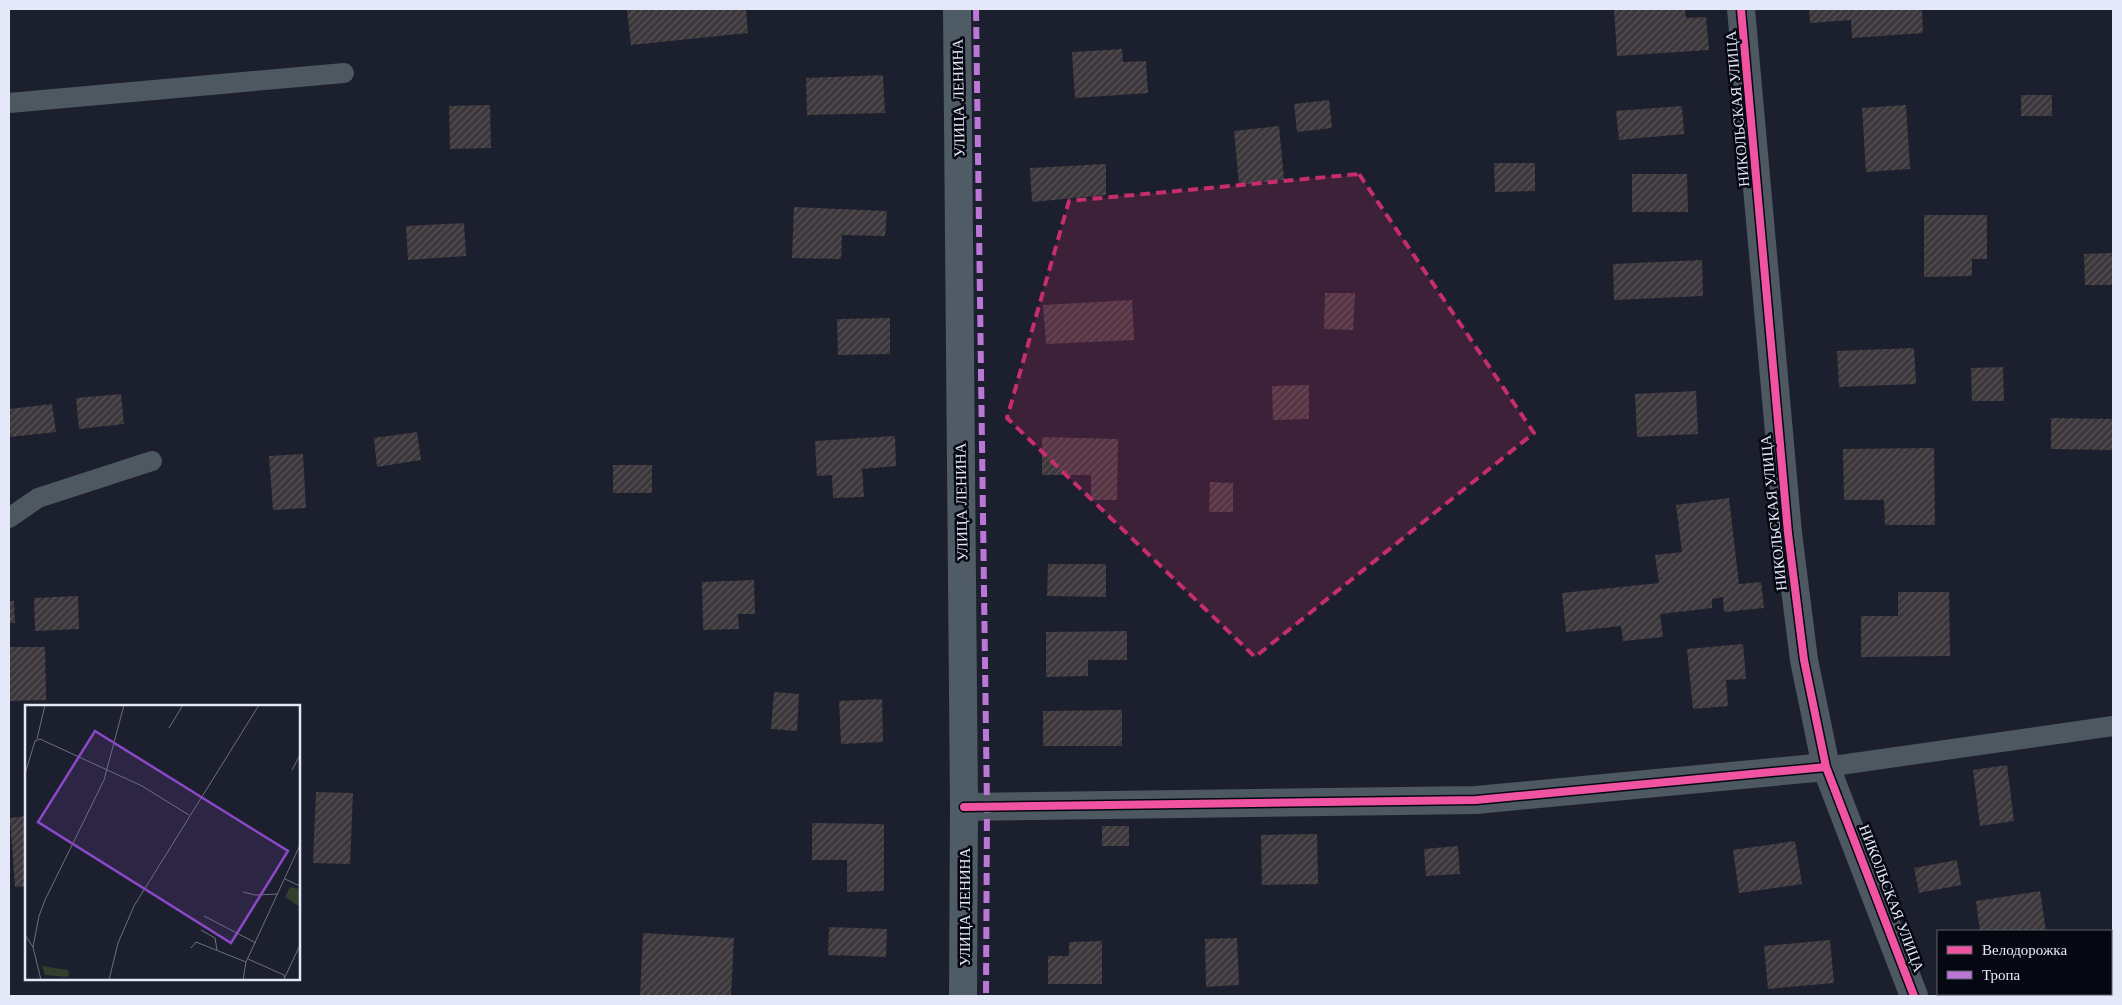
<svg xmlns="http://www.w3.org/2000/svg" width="2122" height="1005" font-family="'Libre Baskerville',serif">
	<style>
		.building { fill: url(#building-hatch) }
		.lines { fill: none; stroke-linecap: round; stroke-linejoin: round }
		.lane { stroke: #4d5860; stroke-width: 20 }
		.street { stroke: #4d5860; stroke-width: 28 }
		.secondary { stroke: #4f5b65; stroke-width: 28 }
		.quiet { stroke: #ba77d6; stroke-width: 6; stroke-dasharray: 12 6; stroke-linecap: butt }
		.cycleway-casing { stroke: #050711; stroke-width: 11 }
		.cycleway { stroke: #f153a3; stroke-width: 8 }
		.marked { fill: #c52d6b; fill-opacity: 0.2; stroke: #c52d6b; stroke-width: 4; stroke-dasharray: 10 6; stroke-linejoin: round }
		.labels { text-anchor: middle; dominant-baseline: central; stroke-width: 5; stroke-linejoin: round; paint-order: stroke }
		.street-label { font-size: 15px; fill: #e4e8f9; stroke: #050711 }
		.inset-road { fill: none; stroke: #6c6f7f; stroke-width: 1 }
		.view { fill: #8b48c8; fill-opacity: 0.15; stroke: #8b48c8; stroke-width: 2.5 }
		.inset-edge { fill: none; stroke: #e4e8f9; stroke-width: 2.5 }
	</style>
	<defs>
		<pattern id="building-hatch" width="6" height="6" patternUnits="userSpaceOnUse" patternTransform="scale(1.25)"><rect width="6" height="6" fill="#3c373b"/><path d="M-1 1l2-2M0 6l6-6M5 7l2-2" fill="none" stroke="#585458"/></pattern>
	</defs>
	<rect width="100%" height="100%" fill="#1c1f2d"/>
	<path class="building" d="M644,9h102l2,24 -117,12 -4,-35z
		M1614,9h71l1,9 20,-1 3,33 -92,6z
		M1809,9h113l1,24 -71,5 -1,-18 -41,3z
		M1122,49l1,13 23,-1 2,32 -73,5 -3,-46z
		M883,75l2,38 -78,2 -1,-37z
		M2021,95h31v21h-31z
		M1329,100l3,28 -35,4 -3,-28z
		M490,105l1,43 -41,1 -1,-43z
		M1906,105l4,64 -44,3 -4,-64z
		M1682,106l2,28 -65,6 -3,-29z
		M1279,126l5,54 -45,5 -5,-54z
		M1494,163h41v28l-40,1z
		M1106,164v31l-74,7 -2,-34z
		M1632,174h55l1,38h-56z
		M794,207l93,4 -2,25 -43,-1 -1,24 -49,-1z
		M1924,215h63v44h-15v17l-48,1z
		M464,223l2,33 -58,4 -2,-34z
		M2113,253v32h-28l-1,-31z
		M1702,260l1,36 -89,4 -1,-36z
		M1325,293h30l-2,37 -29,-1z
		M1132,300l2,40 -88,4 -3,-39z
		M890,318v36l-52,1 -1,-36z
		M1914,348l2,36 -77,3 -2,-36z
		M2003,367l1,34h-32l-1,-33z
		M1309,385v34l-36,1 -1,-34z
		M1696,391l2,43 -61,3 -2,-43z
		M121,394l3,30 -45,5 -3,-31z
		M52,404l4,28 -46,5 -1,-28z
		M2051,418l62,1v31l-62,-1z
		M417,432l4,28 -44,7 -3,-29z
		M895,436l1,30 -34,3 2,28 -31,1 -1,-23 -15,1 -2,-35z
		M1042,437l76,2 -1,61h-26v-25h-49z
		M1934,448l1,77h-50l-1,-25h-40l-1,-51z
		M303,454l3,54 -33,2 -4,-54z
		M613,465h39v28h-39z
		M1210,482l23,1v29h-24z
		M1729,498l10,86 22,-2 3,26 -40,4 -1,-15 -11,2v9l-52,6 3,23 -40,4 -2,-15 -55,6 -4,-39 97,-10 -4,-28 27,-3 -6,-47z
		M1048,564h58v33l-59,-1z
		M754,580l1,34h-17l1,15 -36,1 -1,-48z
		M1898,592h51l1,64 -89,1v-41h37z
		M78,596l1,33 -44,2 -1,-33z
		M9,601h5l1,22h-6z
		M1127,631v29h-39v16l-42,1v-45z
		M1743,644l3,35 -20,1 2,26 -35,3 -6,-60z
		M9,647h36l1,53 -37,1z
		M774,692l25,2 -2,37 -26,-2z
		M882,699l1,43 -42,2 -2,-43z
		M1122,710v36h-79v-35z
		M2007,765l7,56 -34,5 -7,-56z
		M316,792l37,1 -3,71 -37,-1z
		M26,816v70l-11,1 -5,-69z
		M812,823l72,1v67l-37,1v-32h-35z
		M1102,826h27v20h-27z
		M1317,834l1,50 -56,1 -1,-50z
		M1795,841l7,43 -63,9 -6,-43z
		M1458,846l2,28 -34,2 -2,-27z
		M1957,860l4,25 -42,8 -5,-25z
		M2040,891l6,40h-66l-4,-30z
		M829,927l58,2 -1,28 -58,-2z
		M643,933l91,5 -3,58h-91z
		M1237,938l2,47 -33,2 -1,-48z
		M1830,940l4,43 -66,6 -4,-43z
		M1102,941v43h-54v-28h21v-14z"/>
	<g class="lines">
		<path class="lane" d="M9,103l335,-30
			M9,518l29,-20 114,-37
			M1826,767l287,-41"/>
		<path class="street" d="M1741,9l47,524 16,127 22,107 88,229
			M964,807l512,-7 350,-33"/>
		<path class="secondary" d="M957,9l7,798 -1,189"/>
		<path class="quiet" d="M976,9l11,798 -1,189"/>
		<g class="cycleway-casing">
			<path id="cycleway" d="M1741,9l47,524 16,127 22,107 88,229
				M964,807l512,-7 350,-33"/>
		</g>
		<use href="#cycleway" class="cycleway"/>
	</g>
	<path class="marked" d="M1359,174l175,259 -279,224 -248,-239 62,-217z"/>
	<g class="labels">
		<g class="street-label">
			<text transform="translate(958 98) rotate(-91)">УЛИЦА ЛЕНИНА</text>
			<text transform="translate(1737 109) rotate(-95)">НИКОЛЬСКАЯ УЛИЦА</text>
			<text transform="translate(961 502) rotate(-91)">УЛИЦА ЛЕНИНА</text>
			<text transform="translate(1773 513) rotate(-96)">НИКОЛЬСКАЯ УЛИЦА</text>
			<text transform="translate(1892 898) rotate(69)">НИКОЛЬСКАЯ УЛИЦА</text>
			<text transform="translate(964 907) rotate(-90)">УЛИЦА ЛЕНИНА</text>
		</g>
	</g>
	<g transform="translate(25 705)">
		<rect width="275" height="275" fill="#1c1f2d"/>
		<path d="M265,182l10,2v18l-15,-10z" fill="#333f2c"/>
		<path d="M17,261l26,4 1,4 -2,3 -22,-2z" fill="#333f2c"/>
		<path class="inset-road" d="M144,23l14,-23M12,34l8,-34M267,65l8,-15M0,69l10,-33 5,-2 102,47 47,29M260,174l15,7M218,187l12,3 23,-1M179,211l52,27M176,225l14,8 2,12M0,230l8,12 8,33M8,242l6,-31 6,-16 59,-120 20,-75M166,243l5,-6 50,20M223,254l36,16 1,5M260,272l15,-32M84,275l9,-37 16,-37 125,-201M218,275l3,-18 54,-117"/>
		<path class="view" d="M70,26l193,120 -57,92 -193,-121z"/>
		<rect width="275" height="275" class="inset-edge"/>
	</g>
	<rect width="2122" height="1005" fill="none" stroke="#e4e8f9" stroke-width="20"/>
	<rect x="1937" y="930" width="175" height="65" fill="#050711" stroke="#5e616e"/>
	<rect x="1947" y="946" width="25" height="8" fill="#f153a3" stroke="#5e616e"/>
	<text x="1982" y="955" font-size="15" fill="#e4e8f9">Велодорожка</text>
	<rect x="1947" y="971" width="25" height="8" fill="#ba77d6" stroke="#5e616e"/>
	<text x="1982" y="980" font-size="15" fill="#e4e8f9">Тропа</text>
</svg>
